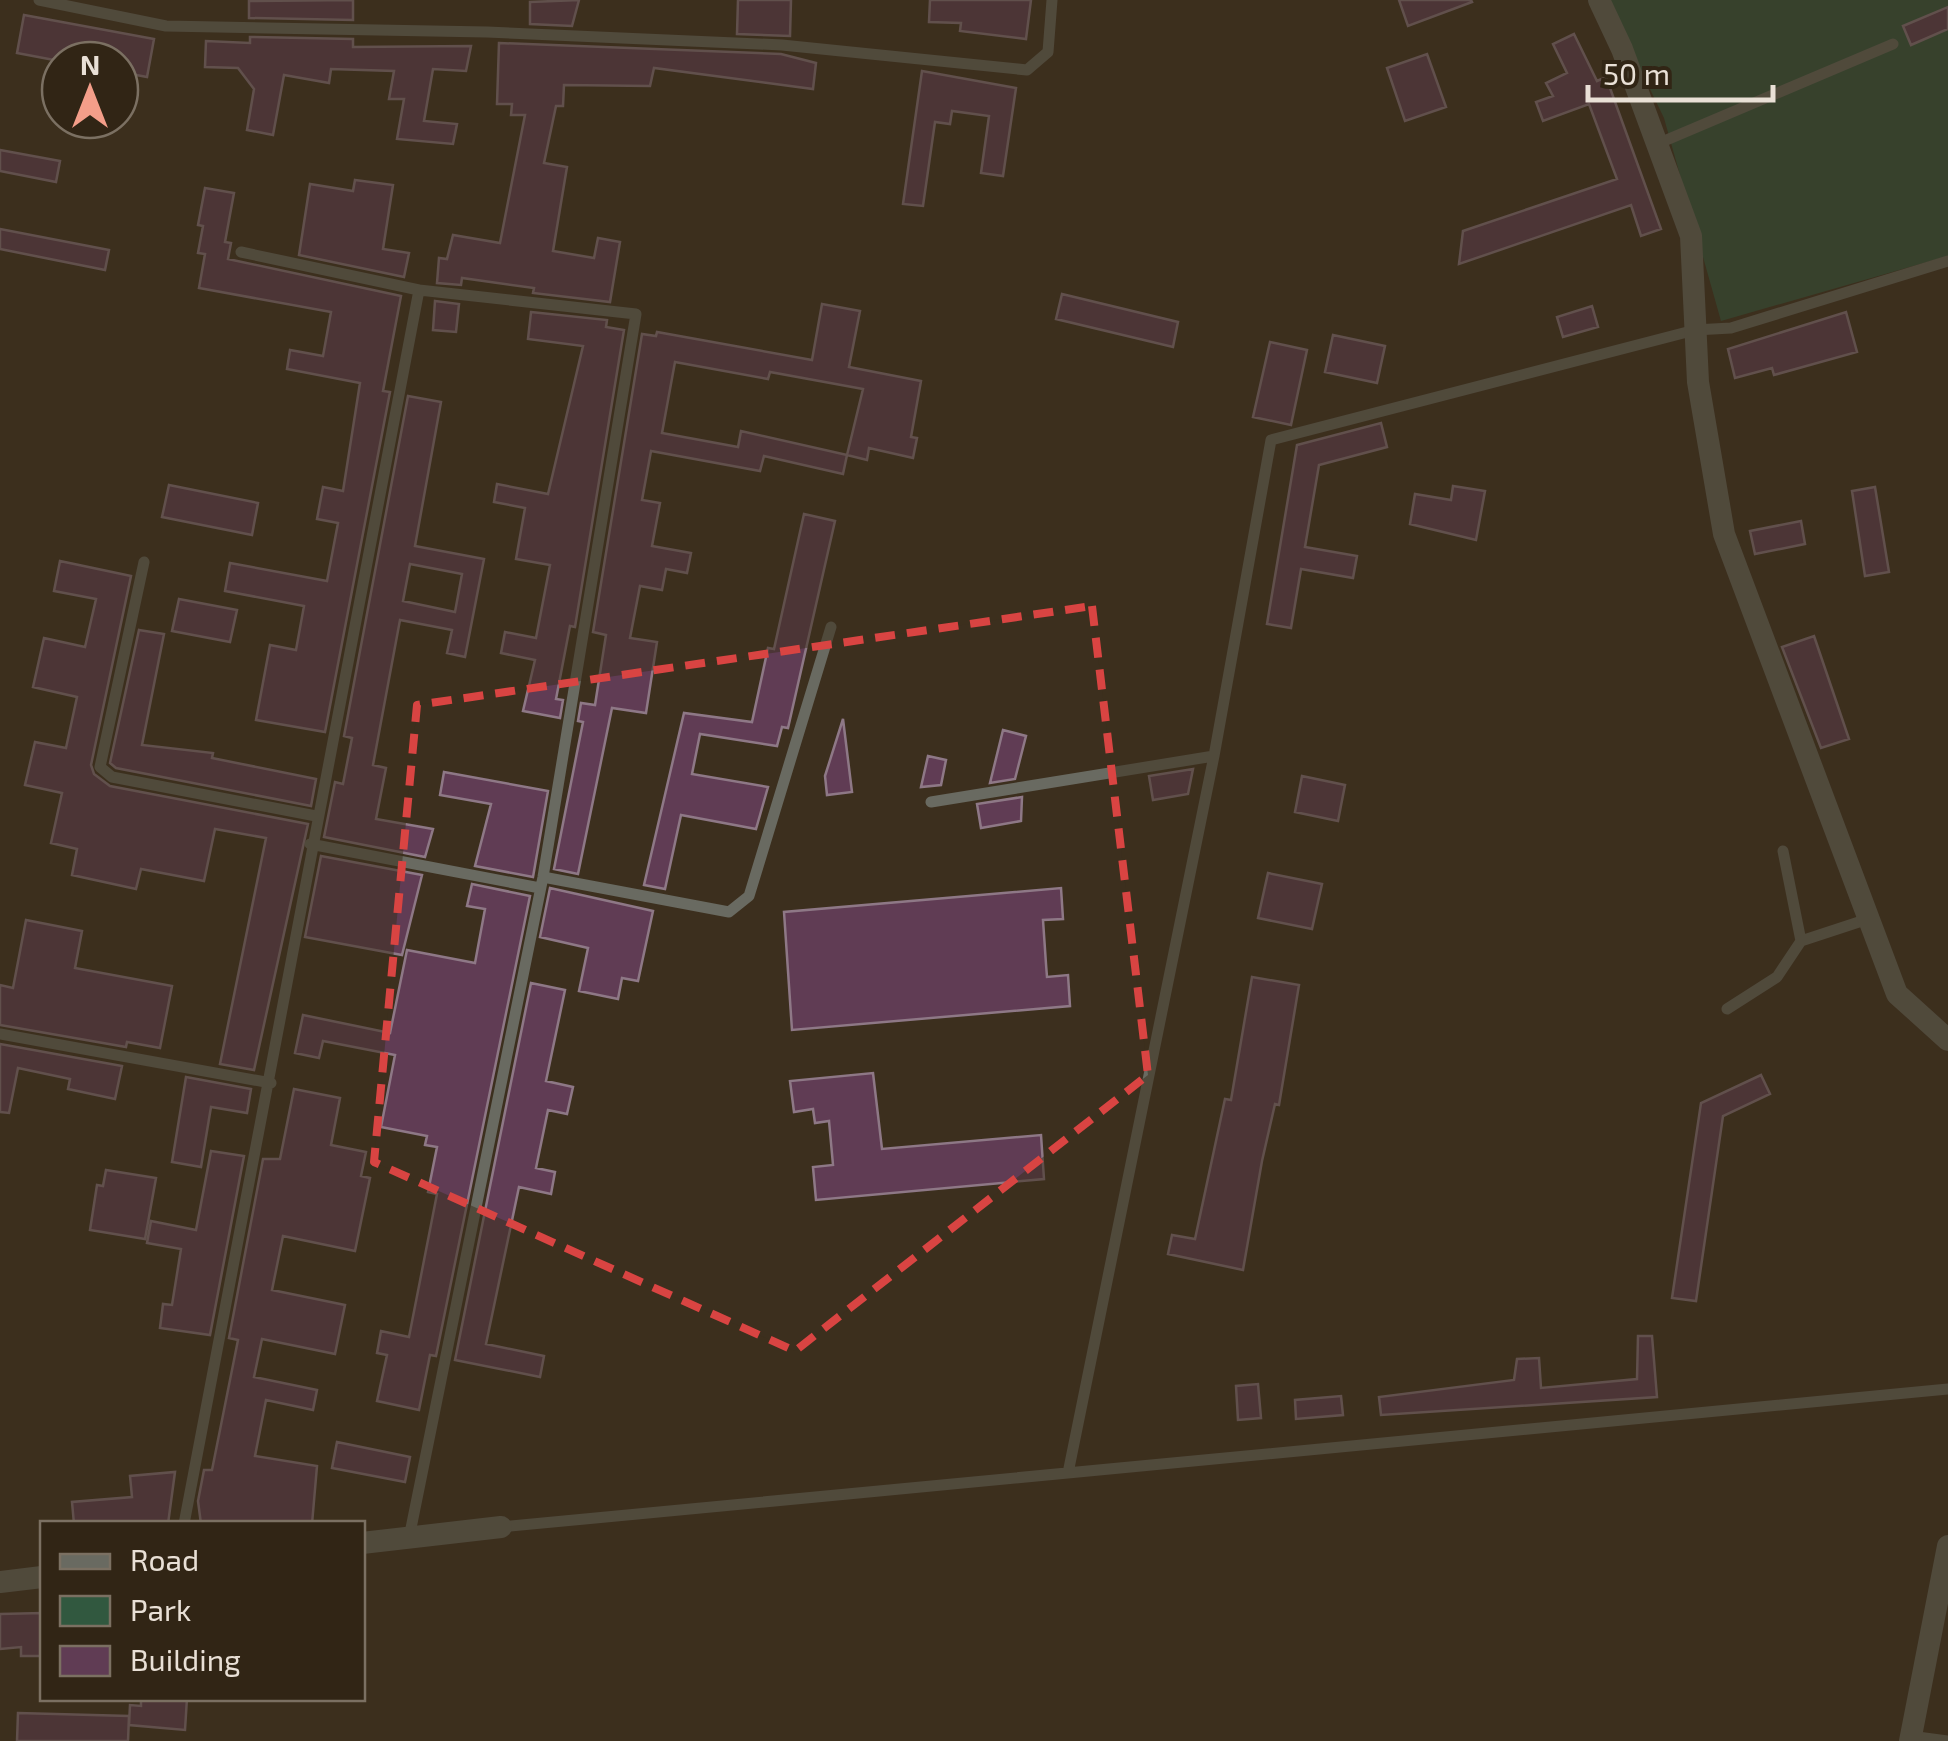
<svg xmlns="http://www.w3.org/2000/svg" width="1948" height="1741" font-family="'Exo 2',sans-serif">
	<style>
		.green { fill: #31583f }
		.building { fill: #603c54; stroke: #8e7886; stroke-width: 2.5; fill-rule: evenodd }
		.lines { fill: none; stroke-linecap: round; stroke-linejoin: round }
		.service { stroke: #696a61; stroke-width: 11 }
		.minor { stroke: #696a61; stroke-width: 22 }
		.marked { fill: none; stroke: #d94442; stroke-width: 8; stroke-dasharray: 20 12; stroke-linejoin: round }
	</style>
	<rect width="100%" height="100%" fill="#3c2f1e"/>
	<path class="green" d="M1607,0h341v256l-227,65 -57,-203z"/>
	<path class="building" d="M353,0v20l-104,-2v-17z
		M579,0l-7,26 -42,-2v-22z
		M738,0h53l-1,36 -53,-2z
		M930,0h101l-5,39 -66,-8 1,-8 -32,-1z
		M1399,0h72l1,2 -64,24z
		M1948,7v22l-37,16 -8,-19z
		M24,15l130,24 -7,38 -27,-5v-12h-66l-37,-7z
		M1574,34l23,47 9,-4 55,152 -20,7 -10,-31 -172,59 4,-33 154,-52 -28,-75 -46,17 -7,-19 17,-6 -7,-13 21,-10 -14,-29z
		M250,37l103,2v8l118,-1 -5,25 -33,-2 -9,52 33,3 -4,20 -56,-5 7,-40h-15l5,-28 -63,-2 -2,14 -45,-8 -11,60 -26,-5 7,-41 -16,-21 -33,-1 1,-26 44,2z
		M499,43l282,11 35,9 -3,26 -159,-21 -4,18 -86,-1 -1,21h-7l-12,57 23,4 -14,84 41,7 4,-20 22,4 -10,60 -77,-9 1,-5 -72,-10 -1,7 -24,-2 2,-25 8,1 6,-24 47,8 25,-128h-14l1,-11h-15z
		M1427,54l19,53 -41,14 -18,-53z
		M922,71l94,17 -13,88 -22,-3 8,-57 -37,-5 -2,13 -15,-2 -12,84 -20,-2z
		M0,150l60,11 -4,21 -56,-11z
		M355,180l38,5 -10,64 26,4 -5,24 -105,-22 11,-71 43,7z
		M205,188l29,5 -9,49 6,1 -3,16 173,37 -18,95 7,1 -65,340 -69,-12 14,-75 26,5 8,-44 -79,-15 5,-28 97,18 11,-58 -21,-4 6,-32 20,4 17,-108 -73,-14 3,-19 33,6 8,-44 -132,-24 6,-34 -7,-1 5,-27 -5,-1z
		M0,229l109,21 -4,20 -105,-21z
		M1062,294l116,28 -5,25 -117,-28z
		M435,301l24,3 -3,28 -23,-2z
		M822,304l38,7 -11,56 72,14 -10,56 6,1 -4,20 -44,-10 -2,12 -20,-5 -4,19 -79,-18 -4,15 -109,-20 -9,49 18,3 -8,43 39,7 -4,20 -21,-4 -4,21 -22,-4 -10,52 27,4 -11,71 -34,-5 -34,166 -24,-5 29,-147 -5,-1 3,-18 14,2 11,-70 -13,-3 49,-298 14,2 1,-4 155,28zM675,362l93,17 2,-7 93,17 -16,66 -106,-24 -3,16 -76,-14z
		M1592,306l6,21 -35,10 -6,-20z
		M531,312l76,8 -1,7 18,3 -49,297 -5,-1 -14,73 7,1 -3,18 -37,-7 12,-51 -34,-7 4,-21 31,6 14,-73 -34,-6 9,-51 -31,-6 3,-18 51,10 35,-148 -55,-7z
		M1846,312l11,40 -83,23 -2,-7 -37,10 -7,-29z
		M1333,335l52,11 -8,37 -52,-11z
		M1270,342l37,8 -16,75 -38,-8z
		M408,396l33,6 -26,144 69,13 -19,98 -18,-4 5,-23 -52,-10 -27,145 13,3 -10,51 57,10 -8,28 -101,-20 11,-55 8,2 9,-46 -8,-2zM410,564l52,10 -7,38 -52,-11z
		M1381,423l6,24 -68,18 -14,82 52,9 -4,22 -52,-9 -10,59 -24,-4 30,-179z
		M169,485l89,18 -6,32 -90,-18z
		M1453,486l32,5 -9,49 -66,-16 5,-30 36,6z
		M1875,487l14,85 -24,4 -13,-85z
		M804,514l31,7 -47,207 -6,-1 -5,19 -77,-12 -8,40 76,13 -12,42 -75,-14 -16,74 -21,-4 40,-172 68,9 16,-74 6,1z
		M1801,521l4,23 -50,10 -5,-23z
		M60,561l71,15 -40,189 3,9 16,12 198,38 -54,246 -34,-6 46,-226 -51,-9 -11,52 -63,-12 -5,20 -64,-14 5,-26 -26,-6 11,-50 -37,-8 10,-43 31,6 11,-51 -44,-10 11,-49 41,9 11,-48 -42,-8z
		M179,599l58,11 -7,32 -58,-11z
		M139,630l25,4 -22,111 71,8 -1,5 104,21 -5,27 -195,-38 -6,-5z
		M1814,636l35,103 -28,9 -39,-101z
		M843,719l9,73 -25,3 -2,-19z
		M1003,730l23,6 -11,43 -25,4z
		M928,756l18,4 -5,25 -20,2z
		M1193,769l-5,25 -35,6 -4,-24z
		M444,772l104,19 -15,86 -58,-11 16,-62 -51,-9z
		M1302,776l43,9 -7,36 -43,-9z
		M1022,797l-1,24 -40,7 -4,-24z
		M321,856l101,19 -20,80 -97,-18z
		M1268,873l54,11 -10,45 -54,-11z
		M472,884l58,12 -94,460 -6,-1 -11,55 -42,-9 10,-46 -10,-2 4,-22 28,6 28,-143 -9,-2 9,-45 -12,-2 2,-9 -46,-9 14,-72 -72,-14 -4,17 -24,-5 8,-38 87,18 17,-83 68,13 10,-54 -18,-3z
		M550,888l103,23 -15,70 -16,-3 -4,21 -39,-8 9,-43 -48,-11z
		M1061,888l2,31 -20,1 3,44 1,13 21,-2 2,31 -278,24 -8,-118z
		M26,920l56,11 -7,37 97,18 -12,62 -33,-6 -1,5 -126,-22v-40l13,3z
		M1252,977l47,8 -20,120 -4,-1 -13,57 -19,109 -75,-16 4,-19 23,4 30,-140 6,1z
		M531,983l34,7 -19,91 27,6 -6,27 -19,-4 -12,58 19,4 -4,22 -32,-7 -33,157 58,12 -4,21 -85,-17z
		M0,1044l122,22 -7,33 -47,-10 2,-10 -52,-11 -9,45 -9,-1z
		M873,1073l9,76 159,-14 3,44 -228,21 -3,-33 20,-2 -4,-44 -14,2 -2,-14 -19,3 -4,-31z
		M1761,1075l9,19 -47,22 -27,185 -24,-3 29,-195z
		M186,1077l65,12 -4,24 -36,-6 -10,60 -29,-5z
		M294,1089l46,9 -9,47 35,7 -5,24 9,2 -15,73 -72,-15 -11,54 73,15 -10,49 -73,-15 -8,38 63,13 -4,20 -47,-10 -11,56 62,10 -5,58h-111l-3,-23 6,-31h8l26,-130 -9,-2 34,-179h17z
		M211,1151l33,5 -34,179 -50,-7 3,-24 9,1 9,-56 -34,-6 4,-22 45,9z
		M106,1170l50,8 -11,61 -55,-9 7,-45 6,1z
		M1638,1336h14l5,61 -276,18 -2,-18 135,-17 3,-21 22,-1 2,30 96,-9z
		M1258,1384l3,34 -23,2 -2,-34z
		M1341,1396l2,19 -47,4 -1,-19z
		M337,1442l73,15 -5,25 -73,-14z
		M175,1472l-7,52h-94l-2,-22 60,-5 -2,-21z
		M42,1613v43h-21v-9l-21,2v-35z
		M141,1698h46l-2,32 -56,-5 1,-20 11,1z
		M18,1713l111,3 -1,25h-111z"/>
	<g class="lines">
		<path class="service" d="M39,0l127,26 321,6 295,13 245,25 21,-18 4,-52
			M1657,144l236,-100
			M241,252l178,38
			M144,562l-44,205 12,10 204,39
			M931,802l283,-46
			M310,844l230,44
			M1783,851l18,90 67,-22
			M543,877l186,35 20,-16 82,-269
			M1727,1009l50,-32 24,-36
			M0,1034l271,49
			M1068,1473l146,-717 57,-316 424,-110 36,-2 217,-67
			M184,1524l235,-1234 217,24 -93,563 -134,661
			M501,1527l1447,-138
			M1910,1736l38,5"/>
		<path class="minor" d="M1599,0l23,49 69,187 7,146 26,152 173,460 51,46
			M362,1543l139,-16
			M0,1582l42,-5
			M1910,1741l38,-195"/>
	</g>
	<path d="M0 0H1948V1741H0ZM1092,606l56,469 -353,276 -421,-189 43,-457z" fill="#3c2f1e" fill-opacity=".55" fill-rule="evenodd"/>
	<path class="marked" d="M1092,606l56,469 -353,276 -421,-189 43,-457z"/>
	<rect x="40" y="1521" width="325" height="180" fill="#312515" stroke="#7b7062" stroke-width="2.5"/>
	<rect x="60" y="1554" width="50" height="15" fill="#696a61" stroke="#7b7062" stroke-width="2.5"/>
	<text x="130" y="1571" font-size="30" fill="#e9e0d6">Road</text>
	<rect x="60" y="1596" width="50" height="30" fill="#31583f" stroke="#7b7062" stroke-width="2.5"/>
	<text x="130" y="1621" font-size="30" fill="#e9e0d6">Park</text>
	<rect x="60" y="1646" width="50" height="30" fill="#603c54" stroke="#7b7062" stroke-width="2.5"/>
	<text x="130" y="1671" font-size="30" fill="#e9e0d6">Building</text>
	<g transform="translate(90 90)"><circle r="48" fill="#312515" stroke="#7b7062" stroke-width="2.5"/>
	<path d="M0-8L18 38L0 25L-18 38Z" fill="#f49e89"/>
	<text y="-15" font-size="28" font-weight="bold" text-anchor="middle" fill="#e9e0d6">N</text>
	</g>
	<path d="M1588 85v15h185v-15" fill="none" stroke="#e9e0d6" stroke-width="5"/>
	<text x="1603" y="85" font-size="30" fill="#e9e0d6" stroke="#312515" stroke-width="8" paint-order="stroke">50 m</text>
</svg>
